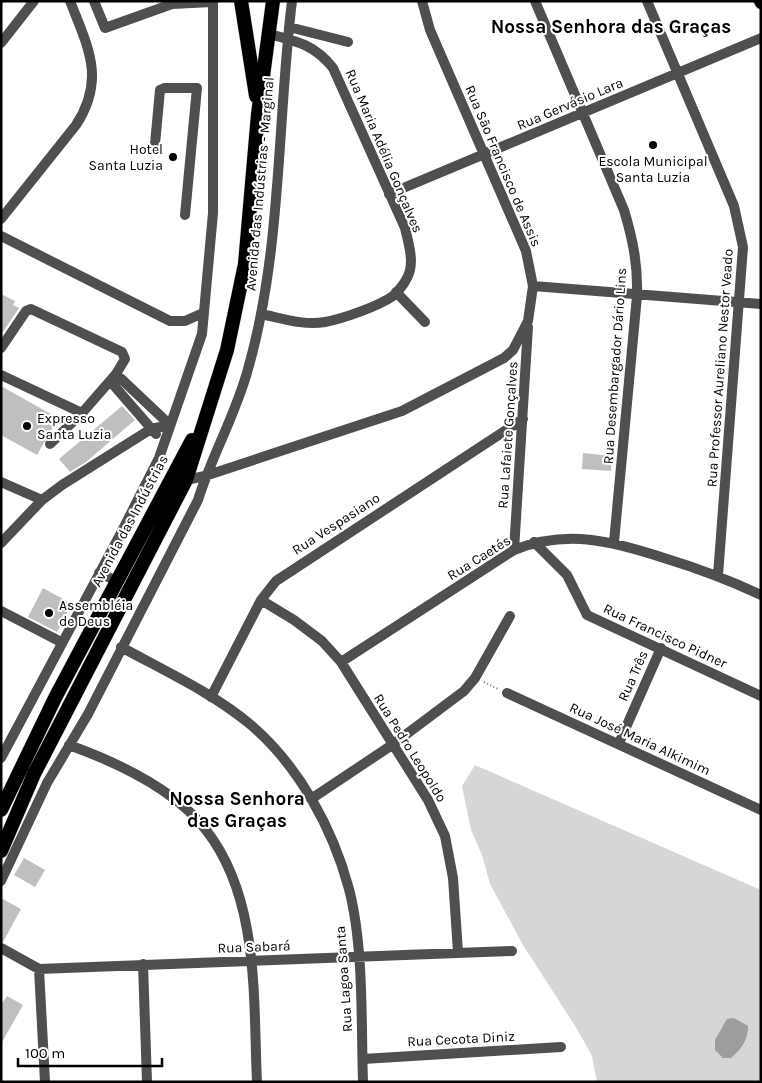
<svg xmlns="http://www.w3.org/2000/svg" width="762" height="1083" font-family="Karla,sans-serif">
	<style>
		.green { fill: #d6d6d6 }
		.water { fill: #9d9d9d }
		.building { fill: #bfbfbf }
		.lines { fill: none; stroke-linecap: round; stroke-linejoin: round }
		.major-casing { stroke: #dbdbdb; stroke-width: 14 }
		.highway-casing { stroke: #dbdbdb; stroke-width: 15 }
		.path { stroke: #717171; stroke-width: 2; stroke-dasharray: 1 2.5; stroke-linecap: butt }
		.minor { stroke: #4f4f4f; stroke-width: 10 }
		.major { stroke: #000; stroke-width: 12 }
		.highway { stroke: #000; stroke-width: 14 }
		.poi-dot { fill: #000; stroke: #fff; stroke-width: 2 }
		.labels { text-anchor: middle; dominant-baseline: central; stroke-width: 4; stroke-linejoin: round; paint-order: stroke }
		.street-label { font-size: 14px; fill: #000; stroke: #fff }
		.poi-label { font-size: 14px; fill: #000; stroke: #fff; text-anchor: start }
		.district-label { font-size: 19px; font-weight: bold; fill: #000; stroke: #fff }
	</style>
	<rect width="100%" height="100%" fill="#fff"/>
	<path class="green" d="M475,765l286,125v192h-164l-5,-26 -15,-27 -54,-84 -33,-61 -8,-29 -11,-25 -9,-44z"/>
	<path class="water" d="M734,1018l14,8c0,14 -6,22 -17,32h-8l-8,-8v-10l12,-21z"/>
	<path class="building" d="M1,294l14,7 -2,4 6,3 -18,27z
		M1,386l57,32 -21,37 -36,-20z
		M122,406l13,14 -49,42 -16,10 -11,-13z
		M583,453l29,3 -1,15 -29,-2z
		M43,588l29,16 -15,28 -29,-15z
		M24,858l21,12 -10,17 -21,-12z
		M1,898l20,11 -18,33 -2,-1z
		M7,996l16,9 -22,39v-39z"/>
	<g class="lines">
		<g class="major-casing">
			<path id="major" d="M760,1l1,2"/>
		</g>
		<g class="highway-casing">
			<path id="highway" d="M241,1l15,95
				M1,810l54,-112 137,-258
				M1,851l33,-77 152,-294 41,-130 18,-86 13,-150 15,-113"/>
		</g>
		<path class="path" d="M484,682l14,7"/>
		<path class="minor" d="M94,1l11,27 67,-24 40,-2
			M535,1l89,209c9,30 14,55 13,86l-23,246
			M647,1l87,205 9,41 -25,328
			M289,27l59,15
			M1,43l33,-42
			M155,144l5,-54 5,-2h32l-12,127
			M389,194l372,-156
			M1,219l75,-94c30,-46 12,-78 -6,-124
			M1,236l169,85h15l18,-8
			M533,286l228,18
			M396,292l29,30
			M261,314c20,4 43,12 64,8 17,-3 54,-16 68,-26 7,-6 15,-17 17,-26 3,-13 -2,-29 -5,-42l-72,-160c-18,-23 -36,-27 -64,-34
			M1,348l25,-37 5,-2 91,43 3,7 -9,15 -34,39 -81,-38
			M116,374l54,51
			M110,381l46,53
			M50,444l32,-31
			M186,480l19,-4 197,-65 102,-53 9,-8 15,-29 5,-35 -7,-35 -96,-221 -8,-29
			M1,482l41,18
			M534,542l33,33 20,40 174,81
			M1,543l41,-43 20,-15 89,-56 19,-4
			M514,550l14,-223
			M99,573l18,8
			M261,600l33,20 28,21 19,21 87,138 17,36 8,42 5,74
			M1,611l60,31
			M121,647c44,24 92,46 130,78 48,41 82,104 98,164 15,58 12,133 14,193
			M341,662l173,-112c53,-21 98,-9 150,8 33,10 65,22 97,37
			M507,693l254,117
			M211,697l50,-97 15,-19 247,-162
			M619,743l42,-95
			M69,745c47,17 106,44 137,85 54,69 47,169 51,252
			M1,758l121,-227 37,-73 43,-124 11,-121v-212
			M311,799l81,-54 72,-54 11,-13 35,-62
			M1,881l46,-98 41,-69 110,-214c14,-45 38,-86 50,-131 34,-119 29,-246 44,-368
			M1,948l38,21 473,-18
			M143,964l4,118
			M39,969l6,113
			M363,1059l198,-12"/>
		<use href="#major" class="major"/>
		<use href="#highway" class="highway"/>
	</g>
	<g class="poi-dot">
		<circle cx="653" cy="145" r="5"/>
		<circle cx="173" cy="157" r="5"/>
		<circle cx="27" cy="426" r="5"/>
		<circle cx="49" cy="613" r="5"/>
	</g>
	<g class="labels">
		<g class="street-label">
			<text transform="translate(570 104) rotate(-23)">Rua Gervásio Lara</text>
			<text transform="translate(384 151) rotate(67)">Rua Maria Adélia Gonçalves</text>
			<text transform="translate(503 166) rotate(67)">Rua São Francisco de Assis</text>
			<text transform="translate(260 184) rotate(-85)">Avenida das Indústrias - Marginal</text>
			<text transform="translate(615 366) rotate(-86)">Rua Desembargador Dário Lins</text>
			<text transform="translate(720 368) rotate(-86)">Rua Professor Aureliano Nestor Veado</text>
			<text transform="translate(508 435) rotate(-86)">Rua Lafaiete Gonçalves</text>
			<text transform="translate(130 521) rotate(-62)">Avenida das Indústrias</text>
			<text transform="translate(336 524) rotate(-33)">Rua Vespasiano</text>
			<text transform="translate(479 558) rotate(-32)">Rua Caetés</text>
			<text transform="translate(665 636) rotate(25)">Rua Francisco Pidner</text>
			<text transform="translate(633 676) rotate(-66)">Rua Três</text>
			<text transform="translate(640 739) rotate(25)">Rua José Maria Alkimim</text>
			<text transform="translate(410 748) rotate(58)">Rua Pedro Leopoldo</text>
			<text transform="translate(254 947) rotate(-2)">Rua Sabará</text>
			<text transform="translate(344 979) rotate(-94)">Rua Lagoa Santa</text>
			<text transform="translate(461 1039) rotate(-3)">Rua Cecota Diniz</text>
		</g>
		<g class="poi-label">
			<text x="163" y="149" text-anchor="end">Hotel<tspan x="163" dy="16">Santa Luzia</tspan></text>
			<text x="653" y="161" text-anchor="middle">Escola Municipal<tspan x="653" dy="16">Santa Luzia</tspan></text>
			<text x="37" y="418">Expresso<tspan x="37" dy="16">Santa Luzia</tspan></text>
			<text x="59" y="605">Assembléia<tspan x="59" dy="16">de Deus</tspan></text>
		</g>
		<g class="district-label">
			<text x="611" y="27">Nossa Senhora das Graças</text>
			<text x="237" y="799">Nossa Senhora<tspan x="237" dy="22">das Graças</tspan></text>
		</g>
	</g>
	<rect width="762" height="1083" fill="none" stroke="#000000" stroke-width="5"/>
	<path d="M18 1058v8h144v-8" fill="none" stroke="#000000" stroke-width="2.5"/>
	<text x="25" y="1058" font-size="15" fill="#000000" stroke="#ffffff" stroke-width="4" paint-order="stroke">100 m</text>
</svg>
